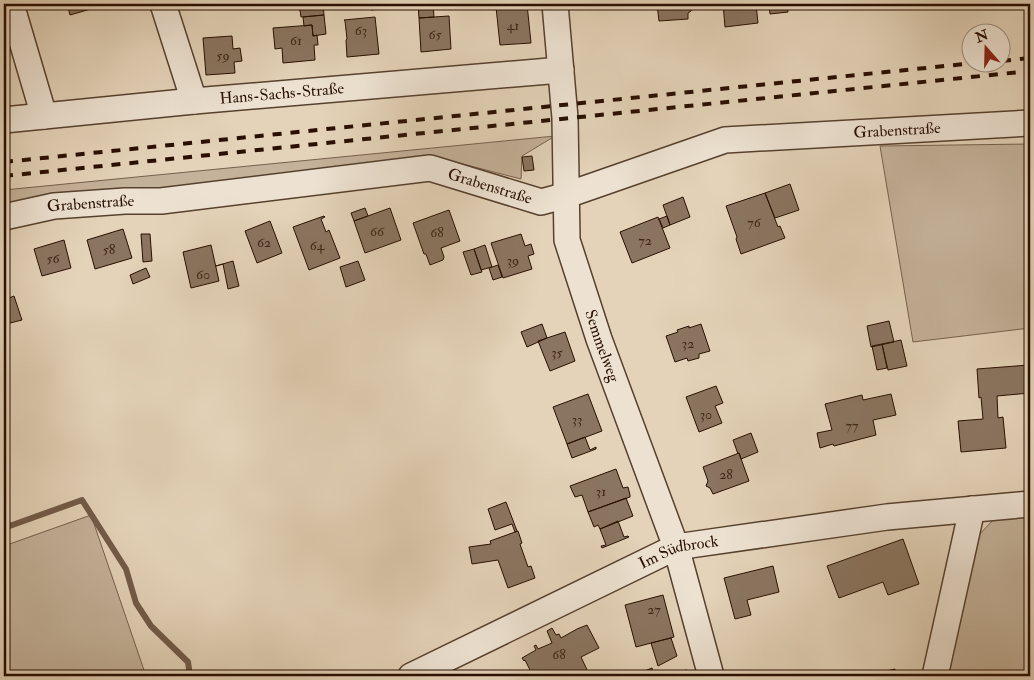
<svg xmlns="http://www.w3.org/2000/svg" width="1034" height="680" font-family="'IM FELL Double Pica',serif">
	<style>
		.green { fill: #c4b29a; stroke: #76604d }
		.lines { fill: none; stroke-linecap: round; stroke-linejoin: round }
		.stream { stroke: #725c49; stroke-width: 6 }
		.building { fill: #8a7560; stroke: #280f00 }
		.street-casing { stroke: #57402e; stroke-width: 28 }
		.street { stroke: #ede2d2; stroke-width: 25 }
		.rail { stroke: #280f00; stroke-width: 4; stroke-dasharray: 9 9; stroke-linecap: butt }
		.labels { text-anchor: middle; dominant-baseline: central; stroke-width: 4; stroke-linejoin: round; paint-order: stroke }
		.number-label { font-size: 14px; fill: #402818 }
		.street-label { font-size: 16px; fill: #280f00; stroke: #ede2d2 }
	</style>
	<rect width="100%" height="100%" fill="#e4d3b9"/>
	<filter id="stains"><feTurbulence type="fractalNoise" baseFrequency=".004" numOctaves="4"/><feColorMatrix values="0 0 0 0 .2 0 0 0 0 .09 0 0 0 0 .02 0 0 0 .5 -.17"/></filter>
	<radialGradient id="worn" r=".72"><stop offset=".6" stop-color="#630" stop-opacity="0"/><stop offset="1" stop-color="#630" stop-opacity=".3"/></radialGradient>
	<path class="green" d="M555,136l-33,20 -1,23 -74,-19 -443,51v-21z
		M1030,144v184l-117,14 -33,-196z
		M1030,513v163h-85l30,-137 22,-23z
		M91,515l55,161h-142v-130z"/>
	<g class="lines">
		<path class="stream" d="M4,528l78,-28 44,69 10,34 15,23 37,36 2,14"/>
	</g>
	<path class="building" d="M67,4h41l-38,11z
		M299,4h24l1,11 -23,2z
		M371,4h16l1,4 -17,2z
		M433,4l1,13 -15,1 -1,-13z
		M527,4l4,39 -31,2 -4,-38z
		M657,4h34v7l-3,2v6l-29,2z
		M723,4h33l2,19 -33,4z
		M780,4h7l1,8 -18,2 -1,-8z
		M324,15l2,19 -13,2 -1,-11 -8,1 -1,-9z
		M449,16l2,33 -30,3 -2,-34z
		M375,17l4,37 -32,3 -1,-17 1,-1 -2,-18 -1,-1z
		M312,25l1,11 4,-1 1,10h-4l1,15 -32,3 -1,-15 -7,1 -2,-21z
		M232,36l1,13 7,-1 2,13 -8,1 1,11 -29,2 -3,-37z
		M532,156l2,14 -10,1 -2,-14z
		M790,184l9,26 -24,8 -10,-25z
		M765,193l13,34 2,-1 5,12 -44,16 -5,-15 1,-2 -11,-31z
		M683,197l7,20 -20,8 -7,-20z
		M365,208l3,8 -14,5 -3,-8z
		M390,208l11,32 -36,13 -11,-32z
		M449,210l11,31 -19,7 3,9 -1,3 -13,5 -4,-11h-2l-11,-31z
		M324,216l1,1 -4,2 5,13 3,-2 11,28 -31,12 -16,-43z
		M667,216l3,9 -7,3 -4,-9z
		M658,217l12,31 -38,15 -12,-31z
		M270,221l12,32 -25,10 -12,-32z
		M123,229l9,29 -37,11 -8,-29z
		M141,234h9l2,27 -9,1z
		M521,234l4,12 6,-2 3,10 -6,2 4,13 -29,9 -12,-35z
		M64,240l7,28 -29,8 -8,-27z
		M211,245l8,36 -28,7 -8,-36z
		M485,245l7,22 -11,3 -7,-21z
		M474,249l8,23 -11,3 -8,-23z
		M233,261l6,25 -11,3 -5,-25 -7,2z
		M358,261l7,19 -19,7 -6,-20z
		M498,265l4,12 -9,3 -4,-12z
		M146,268l4,9 -17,7 -3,-9z
		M14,296l8,24 -12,3 -6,-18v-5z
		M889,321l5,21 -23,5 -4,-21z
		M542,324l5,14 -20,9 -6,-15z
		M701,324l9,27 -11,3v4l-11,3 -1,-3 -12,4 -9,-26 12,-4 -1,-2 12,-4v2z
		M565,332l10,29 -25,10 -12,-30z
		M901,340l6,26 -19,4 -6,-26z
		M882,344l5,24 -10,2 -5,-24z
		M1029,365l1,28 -33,3 1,22 5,-1 3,31 -45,4 -3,-31 25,-2 -2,-22 -2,1 -2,-29z
		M716,386l7,17 -8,3 7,17 -23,9 -13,-35z
		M588,394l14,37 -35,13 -14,-37z
		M891,394l5,21 -23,5 3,15 -42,11 -1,-2 -13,4 -3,-15 15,-3 -7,-26 37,-9 1,5z
		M751,433l7,19 -17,7 -2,-6 -1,1 -5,-14z
		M585,437l5,13 6,-3v2l-24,9 -5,-14z
		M739,453l10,28 -36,13 -3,-6 -4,-2 2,-5 -5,-14z
		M616,469l7,19 5,-1 2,8v2l-42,15 -6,-17 -7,2 -5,-11z
		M626,498l7,18 -33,13 -2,-4 -4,2 -6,-15z
		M506,502l11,29 -2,1 -3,-8 -17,6 -7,-21z
		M618,521l6,16 4,-1 1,1 -27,11 -1,-2 5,-1 -6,-16z
		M518,531l4,12 -2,1 8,23 3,-1 4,12 -27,10 -10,-28 -26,4 -3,-17 22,-3 -1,-3z
		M903,539l16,45 -31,11 -5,-13 -44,16 -12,-32z
		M773,566l6,26 -32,8 4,15 -16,4 -11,-41z
		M663,595l11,42 -38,10 -11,-42z
		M587,625l12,23 -18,9 9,19h-57l-8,-16 -1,1 -2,-3 14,-8 -2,-4 2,-1 2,4 14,-6 -5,-12 5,-3 4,7 3,-1 2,4 16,-9z
		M671,638l6,18 -19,10 -7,-23z
		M652,668l2,8h-22z
		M895,669l1,7h-32z
		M687,670l2,6h-28z"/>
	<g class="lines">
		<g class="street-casing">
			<g id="street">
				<path d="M11,4l33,112"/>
				<path d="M163,4l31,97"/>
				<path id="s1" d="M555,4l10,114 2,122 32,99 77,208 35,129"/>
				<path id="s2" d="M4,120l190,-19 367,-31"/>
				<path id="s3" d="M4,217l50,-11 71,-5h36l269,-33 111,34 26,-7 158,-55 305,-17"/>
				<path id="s4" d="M411,676l265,-129 211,-30 143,-13"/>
				<path d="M935,676l37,-167"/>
			</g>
		</g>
		<use href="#street" class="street"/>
		<path class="rail" d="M1002,61l28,-3
			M4,162l980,-100
			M4,176l1026,-105"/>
	</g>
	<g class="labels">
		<g class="number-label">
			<text x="513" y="25">41</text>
			<text x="361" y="30">63</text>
			<text x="435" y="34">65</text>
			<text x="296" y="40">61</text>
			<text x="223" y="55">59</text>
			<text x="754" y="222">76</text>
			<text x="377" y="231">66</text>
			<text x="437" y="232">68</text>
			<text x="645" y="240">72</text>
			<text x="264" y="242">62</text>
			<text x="317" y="245">64</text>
			<text x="109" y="249">58</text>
			<text x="53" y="258">56</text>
			<text x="513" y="260">39</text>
			<text x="203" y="274">60</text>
			<text x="688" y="343">32</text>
			<text x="557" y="352">35</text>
			<text x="706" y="414">30</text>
			<text x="577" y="419">33</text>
			<text x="852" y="425">77</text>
			<text x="726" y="474">28</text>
			<text x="601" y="491">31</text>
			<text x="654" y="609">27</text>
			<text x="559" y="654">68</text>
		</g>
		<g class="street-label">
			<text stroke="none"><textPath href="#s2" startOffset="279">Hans-Sachs-Straße</textPath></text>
			<text stroke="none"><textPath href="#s3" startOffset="912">Grabenstraße</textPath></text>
			<text stroke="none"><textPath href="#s3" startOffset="492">Grabenstraße</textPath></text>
			<text stroke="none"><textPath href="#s3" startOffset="88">Grabenstraße</textPath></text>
			<text stroke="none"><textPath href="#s1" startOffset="348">Semmelweg</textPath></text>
			<text stroke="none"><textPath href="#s4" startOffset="296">Im Südbrock</textPath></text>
		</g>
	</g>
	<rect width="1034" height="680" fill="none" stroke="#e4d3b9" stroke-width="20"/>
	<rect x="5" y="5" width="1024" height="670" fill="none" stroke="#280f00" stroke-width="2.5"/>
	<rect x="10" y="10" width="1014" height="660" fill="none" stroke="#280f00"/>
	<g transform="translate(986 48) rotate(340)"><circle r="24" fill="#ede2d2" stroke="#9e8e7e"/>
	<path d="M0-4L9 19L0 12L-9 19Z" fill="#8f2418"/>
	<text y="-8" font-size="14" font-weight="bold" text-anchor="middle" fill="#280f00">N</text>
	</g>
	<rect width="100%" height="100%" filter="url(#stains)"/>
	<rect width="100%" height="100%" fill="url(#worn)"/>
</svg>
